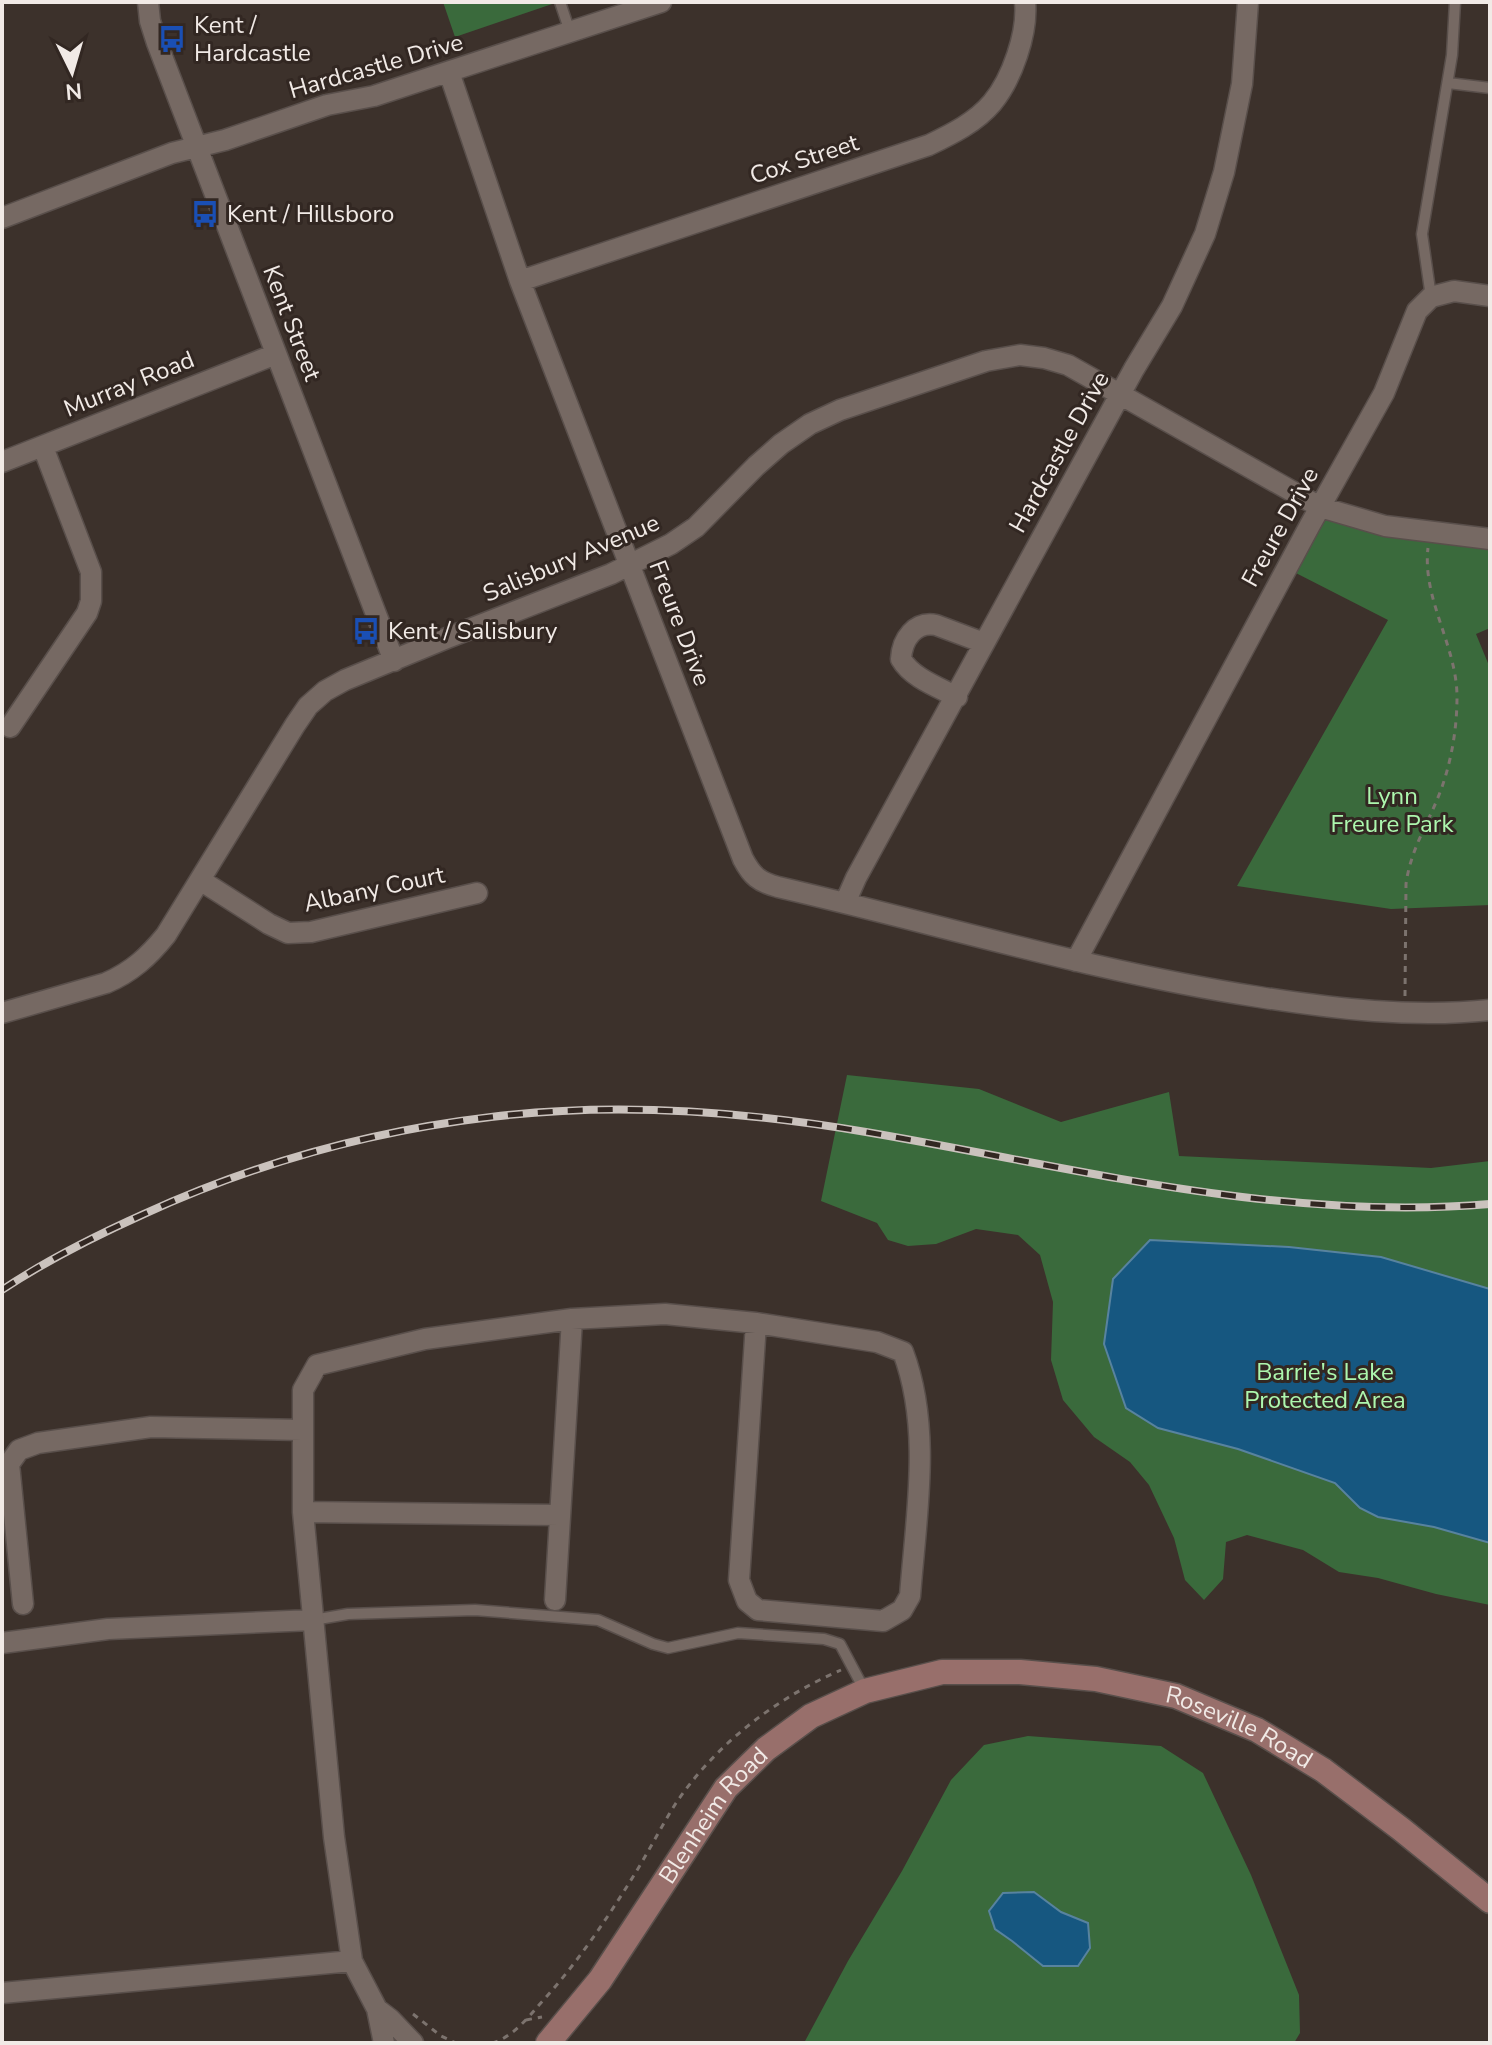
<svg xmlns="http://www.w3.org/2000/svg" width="1492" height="2045" font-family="'Nunito Sans',sans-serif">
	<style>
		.green { fill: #3a6a3c; fill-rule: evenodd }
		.water { fill: #165780; stroke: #58839f; stroke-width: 2 }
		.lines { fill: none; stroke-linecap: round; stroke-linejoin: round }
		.lane-casing { stroke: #594f4b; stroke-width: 13 }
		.street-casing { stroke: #594f4b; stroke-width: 23 }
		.secondary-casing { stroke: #594f4b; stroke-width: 27 }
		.path { stroke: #7c736e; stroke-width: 3; stroke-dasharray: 6 6; stroke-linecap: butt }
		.lane { stroke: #766963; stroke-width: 10 }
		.street { stroke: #766963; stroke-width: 20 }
		.secondary { stroke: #986f6b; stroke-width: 24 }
		.rail-casing { stroke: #cac2bd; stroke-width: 8 }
		.rail { stroke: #322722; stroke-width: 5; stroke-dasharray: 15; stroke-linecap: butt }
		.labels { text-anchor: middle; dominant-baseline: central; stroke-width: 6; stroke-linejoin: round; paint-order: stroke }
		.poi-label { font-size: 24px; fill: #f1eae6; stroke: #322722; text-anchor: start }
		.street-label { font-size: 24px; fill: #f1eae6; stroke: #322722 }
		.park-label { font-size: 24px; fill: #adf7ae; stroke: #322722 }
	</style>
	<rect width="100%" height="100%" fill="#3c312b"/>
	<path class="green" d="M443,2h115l-103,35z
		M1322,510l168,37v81l-14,6 14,34v237l-99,4 -154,-23 151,-266 -100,-51z
		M847,1075l132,14 82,33 108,-30 10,64 252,12 59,-7v444l-54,-11 -58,-16 -39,-6 -36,-22 -56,-15 -21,7 -3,37 -19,21 -19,-20 -11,-42 -25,-53 -19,-23 -36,-25 -31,-37 -12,-40 2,-58 -13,-47 -22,-20 -42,-6 -40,15 -28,2 -20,-6 -11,-17 -56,-22z
		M1028,1736l133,10 42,27 48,102 48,120 1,38 -6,10h-490l44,-82 54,-90 49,-91 33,-35zM1034,1892l27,20 27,11 -76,18 -17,-12z"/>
	<path class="water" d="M1150,1240l139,7 92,10 109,32v254l-56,-16 -56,-10 -18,-9 -25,-25 -97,-34 -80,-21 -32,-20 -22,-64 9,-65z
		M1034,1892l27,20 27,11 2,25 -12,18h-35l-31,-25 -17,-12 -6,-18 14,-18z"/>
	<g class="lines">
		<g class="lane-casing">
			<path id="lane" d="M560,2l10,30
				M1448,83l42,5
				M1431,297l-9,-63 30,-179 3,-53
				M313,1620l35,-6 127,-4 123,10 55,24 15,4 70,-15 86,6 16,5 25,47"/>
		</g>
		<g class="street-casing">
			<path id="street" d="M148,2l2,19 7,22 237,618
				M449,72l71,209 223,578c9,17 16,23 35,28 160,37 318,85 481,110 76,12 154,21 231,13
				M2,218l170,-65 53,-13 102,-35 47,-9 287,-94
				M520,281l409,-136c23,-11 47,-23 63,-42 20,-24 36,-70 33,-101
				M2,462l274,-108
				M957,697c-19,-10 -45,-19 -56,-38 1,-20 14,-38 35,-34l48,18
				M10,727l77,-114 4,-12v-29l-48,-125
				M200,880l69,44 19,9 23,-1 166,-39
				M845,903l11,-25 278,-509 38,-63 33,-72 19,-62 18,-88 6,-82
				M1076,961l234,-436 74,-132 33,-82 14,-14 23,-6 36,5
				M2,1013l104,-30c26,-11 43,-27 60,-48l129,-210 13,-19 17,-15 20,-11 102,-42 164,-64 60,-30 25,-17 60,-61 25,-22 29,-20 30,-14 146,-49 34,-6 24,3 24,7 252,142 65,19 105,13
				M303,1512l257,3
				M555,1600l17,-281
				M23,1604l-14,-140 10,-14 19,-7 113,-16 151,3
				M2,1643l106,-14 205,-9
				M352,1961l-18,-124 -31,-325v-122l14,-25 108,-26 147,-20 93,-5 91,9 121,19 26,10c29,77 13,164 7,244l-8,14 -19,11 -125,-11 -11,-9 -8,-21 17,-257
				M2,1993l350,-32 25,48 7,34
				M377,2009l13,10 23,24"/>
		</g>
		<g class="secondary-casing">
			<g id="secondary">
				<path id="s1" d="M548,2043l52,-63 126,-192 40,-39 45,-33 54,-25 77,-19h78l76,7 80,17 81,34 66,40 78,59 89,72"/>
			</g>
		</g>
		<path class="path" d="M1405,996l1,-112c5,-37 24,-63 36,-97 10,-29 15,-60 15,-90 0,-51 -35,-98 -29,-149
			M413,2014l28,22 15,7
			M526,2020l16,-3
			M492,2043c19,-5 34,-23 47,-38 37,-40 68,-86 97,-133 14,-23 26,-47 40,-69 40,-59 100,-105 165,-133"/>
		<use href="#lane" class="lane"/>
		<use href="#street" class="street"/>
		<use href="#secondary" class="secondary"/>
		<g class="rail-casing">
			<path id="rail" d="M2,1290c45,-30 93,-54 142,-76 109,-50 227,-83 347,-97 123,-15 252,-6 375,15 206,35 413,90 624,72"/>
		</g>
		<use href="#rail" class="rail"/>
	</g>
	<defs>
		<g id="bus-bare" transform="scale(2.16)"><path d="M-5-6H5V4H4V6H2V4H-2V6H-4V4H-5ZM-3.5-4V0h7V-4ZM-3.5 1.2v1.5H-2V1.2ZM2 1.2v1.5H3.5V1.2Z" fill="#1a4fb4" stroke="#322722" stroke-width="2.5" paint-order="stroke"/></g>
	</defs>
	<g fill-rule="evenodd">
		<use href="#bus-bare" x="172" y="39"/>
		<use href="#bus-bare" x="205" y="214"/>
		<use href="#bus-bare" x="366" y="631"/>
	</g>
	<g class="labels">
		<g class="poi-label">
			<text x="194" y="25">Kent /<tspan x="194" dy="28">Hardcastle</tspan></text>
			<text x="227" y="214">Kent / Hillsboro</text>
			<text x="388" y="631">Kent / Salisbury</text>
		</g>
		<g class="street-label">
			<text transform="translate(376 66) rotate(-16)">Hardcastle Drive</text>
			<text transform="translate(804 159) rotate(-18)">Cox Street</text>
			<text transform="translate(292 323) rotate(69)">Kent Street</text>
			<text transform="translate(129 384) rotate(-22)">Murray Road</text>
			<text transform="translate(1059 452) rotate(-61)">Hardcastle Drive</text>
			<text transform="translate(1280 527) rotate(-61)">Freure Drive</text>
			<text transform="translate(571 558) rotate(-23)">Salisbury Avenue</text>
			<text transform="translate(680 623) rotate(69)">Freure Drive</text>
			<text transform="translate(374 889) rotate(-12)">Albany Court</text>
			<text stroke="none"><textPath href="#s1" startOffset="868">Roseville Road</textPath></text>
			<text stroke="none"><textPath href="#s1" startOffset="282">Blenheim Road</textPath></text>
		</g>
		<g class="park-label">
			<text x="1392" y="796">Lynn<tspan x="1392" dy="28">Freure Park</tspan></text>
			<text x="1325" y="1372">Barrie's Lake<tspan x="1325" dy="28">Protected Area</tspan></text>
		</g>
	</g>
	<rect width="1492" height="2045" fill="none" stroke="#f1eae6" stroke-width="8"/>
	<g transform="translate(72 72) rotate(175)" stroke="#322722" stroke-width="6" paint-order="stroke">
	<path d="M0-6L14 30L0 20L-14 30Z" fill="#f1eae6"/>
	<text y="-12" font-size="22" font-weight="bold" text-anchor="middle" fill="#f1eae6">N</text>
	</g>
</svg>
